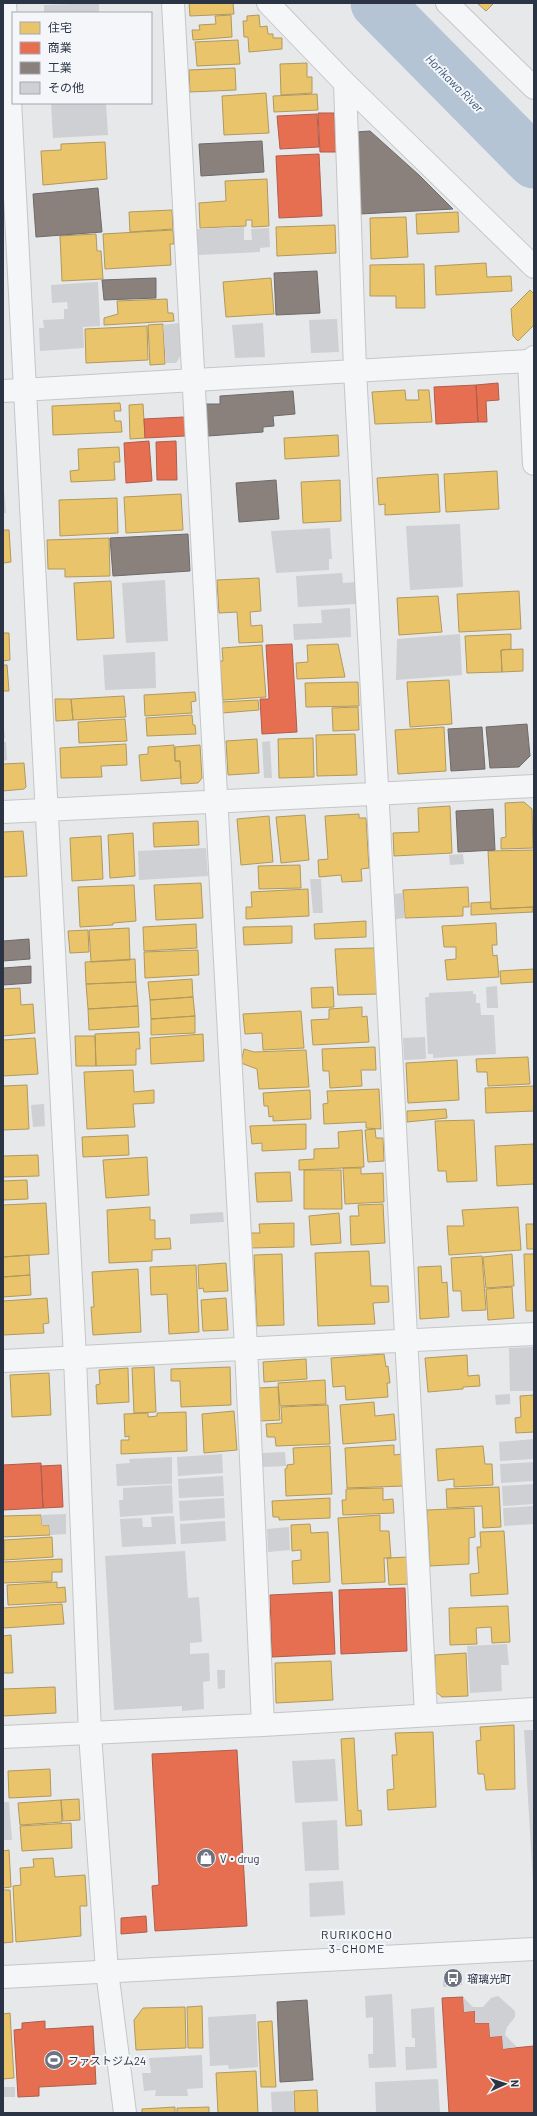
<svg xmlns="http://www.w3.org/2000/svg" width="537" height="2116" font-family="Barlow,'Noto Sans JP',sans-serif">
	<style>
		.homes { fill: #e9c46a; stroke: #b0995f }
		.shops { fill: #e76f51; stroke: #af5d4d }
		.industry { fill: #8a817c; stroke: #6e6a6c }
		.lines { fill: none; stroke-linecap: round; stroke-linejoin: round }
		.river { stroke: #b4c4d5; stroke-width: 53 }
		.building { fill: #ced0d3 }
		.minor-casing { stroke: #c4c6c8; stroke-width: 24 }
		.tertiary-casing { stroke: #c4c6c8; stroke-width: 24 }
		.minor { stroke: #f5f6f7; stroke-width: 22 }
		.tertiary { stroke: #f5f6f7; stroke-width: 22 }
		.labels { text-anchor: middle; dominant-baseline: central; stroke-width: 4; stroke-linejoin: round; paint-order: stroke }
		.poi-label { font-size: 11px; fill: #2b3445; stroke: #f4f6f9; text-anchor: start }
		.water-label { font-size: 12px; font-style: italic; fill: #34527a; stroke: #f4f6f9 }
		.neighbourhood-label { font-size: 12px; letter-spacing: 1px; fill: #1d2536; stroke: #f4f6f9 }
	</style>
	<rect width="100%" height="100%" fill="#e6e8ea"/>
	<path class="homes" d="M189,3h44l1,11 -44,2z
		M477,3h17l-8,8z
		M231,15l1,22 -39,3 -1,-10h8l-1,-5 17,-1 -1,-8z
		M259,15l1,12 7,-1 1,8h5v4h9v11l-33,3 -1,-15h-4l-1,-16h4v-5z
		M238,40l2,24 -43,2 -2,-24z
		M307,63v14h5v16l-31,2 -1,-31z
		M235,68l1,22 -46,2 -1,-22z
		M266,93l3,40 -45,2 -2,-39z
		M317,94l1,16 -44,2 -1,-16z
		M105,142l2,37 -64,6 -2,-34 20,-1v-6z
		M267,179l2,47 -17,1v-7h-6v6l-46,2 -1,-25 27,-2 -1,-20z
		M172,210l1,19 -43,3 -1,-20z
		M458,212l1,20 -42,2 -1,-20z
		M406,217l2,40 -37,2 -1,-41z
		M335,225l1,28 -59,3 -1,-29z
		M173,230l1,14h-4l1,21 -66,4 -2,-35z
		M96,234l1,17h4l2,28 -41,2 -2,-45z
		M486,263l1,14 24,-1 1,15 -76,4 -1,-29z
		M424,264l1,44h-29v-12h-26v-31z
		M271,278l3,36 -48,3 -3,-35z
		M530,290l4,4v31l-16,16 -5,-5 -2,-27z
		M167,299l1,14h5l1,8 -70,4v-7l14,-4 -1,-13z
		M163,324l2,40 -15,1 -2,-40z
		M147,326l1,34 -62,3 -1,-34z
		M405,390l1,10h13l-1,-10h11l3,32 -57,2 -3,-32z
		M120,403l1,8h-7l1,10h6l1,11 -69,3 -1,-29z
		M143,404l2,34 -15,1 -1,-34z
		M338,435l1,21 -54,3 -1,-21z
		M119,447l1,15h-6l1,18 -44,2 -1,-11 9,-1 -1,-21z
		M497,471l2,38 -53,3 -2,-38z
		M438,474l2,38 -55,3v-11l-6,1 -2,-27z
		M340,480l1,41 -38,2 -2,-41z
		M181,494l2,36 -57,3 -2,-36z
		M117,498l1,35 -58,3 -1,-36z
		M3,530h6l2,32 -8,1z
		M109,538l1,38 -45,1v-8h-17l-1,-29z
		M259,578l2,33 -11,1 1,14 11,-1 1,17 -24,1 -2,-31 -18,1 -2,-33z
		M111,581l3,57 -37,2 -3,-57z
		M519,591l2,38 -62,3 -2,-38z
		M438,596l4,36 -43,3 -2,-37z
		M3,633h6l1,27 -7,1z
		M511,634v15l-10,1 1,22 -35,1 -2,-37z
		M338,644l7,33 -48,2 -1,-16 12,-1 -1,-17z
		M262,645l4,52 -43,3 -3,-39h3l-1,-13z
		M523,649v22l-21,1 -1,-22z
		M3,665h4l2,26h-6z
		M449,680l3,44 -42,3 -3,-45z
		M358,682l1,24 -53,1 -1,-24z
		M195,692l1,9 -5,1 1,11 -47,3 -1,-21z
		M124,696l2,21 -53,3 -2,-21z
		M55,699h16l2,21 -17,1z
		M258,700l1,10 -37,3 -1,-11z
		M358,707l1,23 -26,1 -1,-23z
		M192,715l1,10h2l1,9 -49,2 -1,-18z
		M125,719l2,22 -48,2 -1,-21z
		M444,727l2,44 -48,3 -3,-44z
		M355,734l2,41 -40,1 -1,-41z
		M313,738l1,39 -35,1 -1,-39z
		M257,739l2,34 -31,2 -2,-34z
		M126,744l1,21 -26,1 1,11 -41,1 -1,-30z
		M174,745l1,16h5l1,17 -40,3 -2,-26 9,-1v-7z
		M200,745l2,33 -4,5 -17,1 -1,-23h-5v-14z
		M24,763l2,24 -2,2 -21,2v-27z
		M524,802l8,7 1,39 -32,1v-11l5,-1 -1,-34z
		M450,806l2,47 -58,3 -1,-23 26,-1 -1,-24z
		M359,814v4h7l3,50 -8,1 1,12 -20,1 -1,-7 -22,2 -1,-17 10,-1 -3,-43z
		M305,815l4,45 -28,3 -5,-46z
		M269,816l4,46 -32,3 -4,-46z
		M198,821l1,24 -45,2 -1,-24z
		M23,831l4,45 -24,1v-45z
		M133,833l2,43 -25,2 -2,-43z
		M101,836l2,43 -31,2 -2,-43z
		M534,850v57l-43,2 -3,-58z
		M300,865l1,23 -42,1 -1,-23z
		M201,883l2,35 -47,2 -2,-35z
		M134,885l2,36 -23,2v2l-33,2 -2,-40z
		M468,887l1,20h-6v9l-58,2 -2,-28z
		M308,889l1,27 -63,3v-12h6l-1,-15z
		M490,902l1,7 42,-2v5l-62,3v-12z
		M366,921v16l-51,2 -1,-15z
		M496,923l1,22h-5l1,11 4,-1 2,22 -52,3 -2,-20 11,-1v-12h-12l-2,-21z
		M196,924l1,24 -53,3 -1,-24z
		M292,926v17l-48,2 -1,-18z
		M129,928l1,32 -39,2 -2,-32z
		M88,930l1,22 -19,1 -2,-22z
		M374,948l3,46 -39,1 -3,-46z
		M198,950l1,25 -54,3 -1,-26z
		M135,959l1,23 -50,2 -1,-22z
		M534,969v13l-33,2 -1,-13z
		M192,979l1,18 -43,3 -2,-18z
		M136,982l2,24 -50,3 -2,-25z
		M333,987l1,20 -22,1 -1,-20z
		M20,988l1,17 12,-1 2,29 -32,3v-47z
		M193,997l2,19 -44,3 -1,-19z
		M138,1006l1,21 -50,3 -1,-21z
		M362,1007v10l5,-1 2,26 -56,3 -2,-25 18,-1v-10z
		M301,1011l3,37 -41,2 -1,-17 -17,1 -2,-20z
		M195,1016v17l-44,2v-16z
		M139,1032l1,17h-4v16l-40,1 -1,-32z
		M203,1034l1,27 -53,3 -1,-26z
		M75,1036h20l1,30h-20z
		M35,1038l3,36 -35,2v-36z
		M375,1047l1,23h-15l1,16 -32,2 -1,-17h-6l-1,-22z
		M244,1049l10,3 52,-2 3,37 -50,2 -2,-20 -16,-6z
		M528,1057l2,27 -42,2 -1,-14h-10l-1,-13z
		M457,1060l2,40 -51,3 -2,-40z
		M133,1070l1,22 20,-2v13l-21,1 2,23 -48,2 -3,-57z
		M27,1085l2,44 -26,1v-44z
		M534,1086v25l-48,2 -1,-25z
		M379,1089l2,40 -15,-1v-6l-42,2 -1,-20 5,-1 -1,-12z
		M310,1090l1,29 -38,2v-5l-4,1 -1,-11h-4l-1,-13z
		M446,1109l1,9 -40,4v-11z
		M474,1120l3,61 -30,1 -1,-11h-8l-3,-50z
		M306,1124v25l-44,2v-8l-10,1 -2,-18z
		M375,1129l1,9h7l1,23 -16,1 -3,-32z
		M362,1130l2,37 -65,3v-10l15,-1v-10l25,-1 -1,-16z
		M128,1135l1,20 -46,2 -1,-20z
		M534,1144v40l-37,2 -2,-40z
		M38,1155l1,21 -36,1v-21z
		M147,1157l2,38 -43,3 -3,-38z
		M343,1168h18v6l22,-1 1,29 -39,2z
		M304,1170h37l1,39h-38z
		M290,1172l2,29 -35,1 -2,-29z
		M27,1180l1,19 -25,1v-19z
		M46,1203l3,51 -46,3v-52z
		M383,1204l2,39 -34,2 -1,-29h9l-1,-11z
		M150,1207v13h5v19l15,-1 1,11 -19,1v11l-43,2 -2,-53z
		M518,1207l3,43 -72,5 -2,-29h17l-2,-16z
		M339,1213l2,30 -30,2 -2,-29z
		M294,1223v24l-43,1v-15h9l-1,-9z
		M526,1224h8v25h-7z
		M369,1251l2,35h17l1,16 -16,1 2,21 -57,2 -3,-73z
		M282,1254l2,71 -27,1 -3,-71z
		M512,1254l2,32 -28,2 -3,-31z
		M524,1254h10v57h-8z
		M29,1255l1,20 -27,2v-20z
		M482,1256l4,54 -24,1 -1,-20h-8l-2,-33z
		M226,1263l2,28 -24,1 -1,-4 -4,1 -1,-24z
		M196,1265l3,67 -30,2 -2,-40 -16,1 -1,-28z
		M441,1266l1,17 5,-1 2,35 -29,2 -2,-52z
		M138,1269l3,63 -48,3 -2,-28h3l-2,-35z
		M30,1275l1,20 -28,2v-20z
		M512,1287l2,31 -26,2 -2,-31z
		M47,1298l2,25 -6,1 1,9 -41,2v-34z
		M226,1298l2,32 -25,1 -2,-31z
		M384,1354l2,13 2,-1 2,17h-3l1,14 -42,3 -1,-14 -12,1 -2,-29z
		M467,1355l1,21 11,-1 1,11 -17,1v2l-35,3 -3,-34z
		M306,1359l1,20 -43,3 -1,-20z
		M154,1367l2,45 -22,1 -2,-45z
		M230,1367l1,38 -50,2 -1,-26h-9v-12z
		M128,1368l1,34 -32,2 -1,-19 4,-1 -1,-14z
		M49,1373l2,42 -39,2 -2,-42z
		M325,1380l1,24 -46,2 -2,-23z
		M278,1387l2,33 -20,1 -1,-33z
		M534,1395v37l-18,1 -1,-15 6,-1 -1,-21z
		M374,1402l1,14 19,-2 2,26 -53,4 -3,-39z
		M328,1405l2,39 -54,2 -1,-9h-8l-1,-13 16,-1 -1,-16z
		M234,1411l3,39 -33,3 -2,-39z
		M186,1412l1,39 -66,3v-14h8v-4l-4,1 -1,-23 24,-1v4l9,-1v-3z
		M394,1445v10l8,-1 2,32 -57,2 -2,-40z
		M330,1446l2,48 -46,2 -1,-27 2,-1v-3l7,-1 -1,-16z
		M483,1446l2,18h7l1,21 -39,2v-8l-16,2 -2,-32z
		M499,1487l2,40 -18,1 -1,-22 -35,2 -1,-19z
		M383,1488v12l10,-1 1,14 -51,2 -1,-15h4v-11z
		M330,1498v20l-51,2v-3h-6l-1,-16z
		M474,1508l1,29 -6,1v26l-39,2 -3,-56z
		M41,1515l1,10h7l1,10 -47,2v-21z
		M380,1515v16h9l2,27h-7l1,24 -43,2 -4,-66z
		M310,1524l1,9 17,-1 2,50 -37,2 -1,-23 9,-1v-10l-9,1 -1,-26z
		M504,1531l4,63 -37,2 -1,-22 9,-1 -2,-26h4l-1,-15z
		M52,1537l1,20 -49,3v-20z
		M408,1557l2,27 -21,1 -2,-27z
		M62,1559v13h-10v9l-49,2v-21z
		M57,1582v6l8,-1 1,15 -58,3 -1,-20z
		M62,1604l2,20 -61,4v-20z
		M508,1606l2,36 -18,1 -1,-16 -15,1 1,16 -27,1 -1,-37z
		M11,1635l2,38h-10v-37z
		M466,1653l2,43 -26,1 -6,-5 -1,-37z
		M331,1661l2,39 -57,3 -1,-40z
		M55,1687l1,26 -53,3v-27z
		M514,1725l1,64 -29,1 -2,-16h-6l-2,-33 5,-1 -1,-13z
		M433,1732l3,75 -48,3 -1,-20 7,-1 -2,-34h5l-2,-22z
		M354,1738l4,73 3,-1 1,15 -16,1 -5,-87z
		M50,1769l1,27 -42,2 -1,-27z
		M79,1799l1,21 -17,1 -2,-21z
		M61,1800l1,22 -42,3 -2,-22z
		M71,1823l1,25 -50,3 -2,-25z
		M9,1850l2,37 -8,1v-37z
		M53,1858l2,19 30,-2 2,31h-7l1,30 -65,6 -3,-56 8,-1 -1,-17 14,-1 -1,-8z
		M3,1890h7l3,52 -10,1z
		M202,2006l1,42h-15l-1,-41z
		M185,2007l1,41 -50,2 -2,-30 9,-12z
		M10,2013l4,65 -11,1v-65z
		M272,2021l4,66h-15l-3,-65z
		M256,2071l2,42h-40l-2,-40z
		M317,2090l1,23h-23l-1,-22z
		M175,2107v6h-33v-4z
		M209,2107v6h-32v-5z"/>
	<path class="shops" d="M318,113h16l2,39h-16z
		M317,114l2,33 -39,2 -3,-33z
		M319,154l3,62 -43,2 -3,-62z
		M498,383l1,17 -13,1 1,21h-9l-2,-37z
		M476,385l2,37 -42,2 -2,-37z
		M184,417l1,19 -40,2 -1,-19z
		M149,441l3,40 -26,2 -2,-40z
		M176,441l1,39h-20l-1,-38z
		M292,644l5,88 -35,2 -2,-35h9l-3,-54z
		M41,1463l2,45 -40,2v-45z
		M61,1465l2,42 -20,1 -2,-42z
		M405,1588l2,63 -66,3 -2,-64z
		M332,1592l3,62 -63,3 -2,-62z
		M237,1750l10,176 -92,5 -3,-45 7,-1 -7,-131z
		M146,1916l1,16 -26,2v-16z
		M463,1997l1,15 11,-1v12h14l1,14 12,-1 1,13 31,-3v67h-85l-7,-115z
		M45,2021v8l48,-3 3,58 -57,3v9l-21,1 -4,-67 8,-1v-6z"/>
	<path class="industry" d="M370,131l49,44 34,34 -93,5 -4,-82z
		M262,141l2,31 -63,4 -2,-32z
		M98,188l4,44 -66,5 -3,-43z
		M317,271l3,42 -44,2 -2,-42z
		M156,278v20l-52,2 -2,-20z
		M293,391l2,23 -22,2 1,10 -11,1v5l-55,4 -2,-32h14v-8z
		M276,480l3,39 -40,3 -3,-39z
		M188,534l2,37 -77,5 -3,-38z
		M527,724l3,32 -11,11 -29,1 -4,-41z
		M482,727l3,42 -34,2 -3,-42z
		M493,809l2,41 -37,2 -2,-41z
		M29,939l1,20 -27,2v-20z
		M31,966v17l-28,2v-17z
		M307,2000l6,80 -33,2 -3,-80z"/>
	<g class="lines">
		<path class="river" d="M377,3l157,159"/>
	</g>
	<path class="building" d="M99,3v10h-55v-8z
		M51,103h55l2,32 -55,3z
		M244,227v13h8l-1,-11 18,-1 1,19 -10,1v4l-62,3 -2,-26z
		M98,282l2,44 -17,1 1,21 -44,3 -1,-23h5l-1,-8 21,-1v-10h4l-1,-7 -15,1 -1,-18z
		M337,319l2,33 -28,1 -2,-33z
		M179,323l2,32 -5,8h-10l-3,-38z
		M263,323l2,34 -30,1 -3,-33z
		M3,477l3,36h-3z
		M460,524l3,63 -53,3 -4,-64z
		M330,528l2,31h-3v11l-53,3 -5,-42z
		M342,573l1,10 13,-1 1,22 -59,3 -2,-31z
		M165,580l3,61 -42,2 -4,-60z
		M350,608l1,29 -57,3 -1,-16 29,-1 -1,-13z
		M460,634l2,41 -66,5 1,-41z
		M155,652l1,36 -51,2 -2,-35z
		M3,717l2,21h-2z
		M270,741l2,37h-8l-2,-36z
		M3,742h3l1,18 -4,1z
		M206,848l2,28 -69,4 -1,-29z
		M463,854l1,10 -14,1 -1,-10z
		M310,879h11l2,34h-10z
		M403,893l2,25 -9,1 -1,-25z
		M497,986l1,22h-11l-1,-21z
		M473,991v3h3v9h4l1,12h13l2,39 -63,4v-4h-5l-3,-57h4v-4z
		M425,1037l1,22 -22,1 -1,-22z
		M44,1104l1,22 -12,1 -2,-22z
		M223,1212l1,10 -34,2v-10z
		M534,1347v44h-24l-1,-43z
		M510,1394v10l-14,1 -1,-10z
		M534,1439v20l-34,2 -1,-19z
		M285,1452l1,14 -23,1 -1,-14z
		M222,1454l1,19 -45,3 -1,-19z
		M172,1457v27l-55,2 -1,-22 14,-1 -1,-4z
		M534,1462v19l-33,2 -1,-19z
		M223,1476l1,20 -45,2 -1,-19z
		M534,1484v20l-31,2 -1,-20z
		M172,1485l1,28 -53,4 -1,-17h4v-12z
		M224,1498l1,20 -45,3 -1,-20z
		M534,1506v18l-30,2 -1,-18z
		M66,1514v20l-16,1 -1,-10h-7l-1,-10z
		M174,1516l2,28 -54,3 -2,-28 22,-1 1,9h9l-1,-10z
		M225,1521l1,20 -45,3 -1,-20z
		M289,1527l1,23 -22,2 -1,-23z
		M185,1551l3,47 11,-1 3,45 -12,1v11l19,-1 1,28 -7,1 1,27 -22,2v-5l-68,4 -9,-154z
		M507,1644l2,21h-8l1,26 -32,2 -3,-47z
		M217,1670h8v18l-7,1z
		M524,1730h10v154h-1z
		M335,1759l3,42 -43,2 -3,-42z
		M3,1802h6l3,38h-9z
		M337,1820l2,50 -34,1 -3,-49z
		M343,1881l2,34 -35,2 -1,-34z
		M462,1978v7l-19,2v-8z
		M392,1994l4,73 -27,1 -1,-14h5v-37l-7,1 -1,-22z
		M498,1996l17,15v6l-8,10 -2,8 12,12 -14,2 -1,-13 -12,1 -1,-14h-14v-12l-11,1 -1,-15 10,10h10l8,-9z
		M434,2007l3,61 -31,2 -1,-23h10v-9h-3l-1,-29z
		M256,2014l2,53 -29,2 -1,-4 -18,1 -2,-49z
		M202,2055l1,33 -16,1 1,7h-33l1,-6 -12,1 -2,-18h9l-2,-15z
		M438,2079l2,34h-64l-1,-31z
		M3,2087h12v10h-12z
		M293,2091l1,22h-22l-1,-21z"/>
	<g class="lines">
		<g class="minor-casing">
			<path id="minor" d="M5,3l70,1355 15,376 17,237 18,142
				M173,3l73,1344 17,378
				M268,3l77,80 189,184
				M447,3l87,85
				M345,83l10,287 71,1345
				M3,391l526,-30 5,103
				M3,812l531,-26
				M3,1361l531,-27
				M3,1737l260,-12 271,-16"/>
		</g>
		<g class="tertiary-casing">
			<path id="tertiary" d="M529,361l5,-4
				M3,1977l531,-28"/>
		</g>
		<use href="#minor" class="minor"/>
		<use href="#tertiary" class="tertiary"/>
	</g>
	<defs>
		<g id="shop-disc" transform="scale(1)"><circle r="9.5" fill="#6c737f" stroke="#f4f6f9"/><path d="M-5-2.5h2.3a2.7 3.5 0 0 1 5.4 0H5L5.5 6h-11ZM-1.5-2.5h3a1.5 2.3 0 0 0-3 0Z" fill="#fff"/></g>
		<g id="bus-disc" transform="scale(1)"><circle r="9.5" fill="#6c737f" stroke="#f4f6f9"/><path d="M-5-6H5V4H4V6H2V4H-2V6H-4V4H-5ZM-3.5-4V0h7V-4ZM-3.5 1.2v1.5H-2V1.2ZM2 1.2v1.5H3.5V1.2Z" fill="#fff"/></g>
		<g id="stadium-disc" transform="scale(1)"><circle r="9.5" fill="#6c737f" stroke="#f4f6f9"/><path d="M0-5a6.5 5 0 1 0 0 10a6.5 5 0 1 0 0-10ZM-3.5-1.8h7v3.6h-7Z" fill="#fff"/></g>
	</defs>
	<g fill-rule="evenodd">
		<use href="#shop-disc" x="206" y="1858"/>
		<use href="#bus-disc" x="453" y="1978"/>
		<use href="#stadium-disc" x="54" y="2060"/>
	</g>
	<g class="labels">
		<g class="poi-label">
			<text x="220" y="1858">V・drug</text>
			<text x="467" y="1978">瑠璃光町</text>
			<text x="68" y="2060">ファストジム24</text>
		</g>
		<g class="water-label">
			<text transform="translate(455 83) rotate(45)">Horikawa River</text>
		</g>
		<g class="neighbourhood-label">
			<text x="357" y="1934">RURIKOCHO<tspan x="357" dy="14">3-CHOME</tspan></text>
		</g>
	</g>
	<rect width="537" height="2116" fill="none" stroke="#2b3445" stroke-width="8"/>
	<rect x="12" y="12" width="140" height="92" fill="#f4f6f9" stroke="#a4a8b1"/>
	<rect x="20" y="22" width="20" height="12" fill="#e9c46a" stroke="#a4a8b1"/>
	<text x="48" y="32" font-size="12" fill="#2b3445">住宅</text>
	<rect x="20" y="42" width="20" height="12" fill="#e76f51" stroke="#a4a8b1"/>
	<text x="48" y="52" font-size="12" fill="#2b3445">商業</text>
	<rect x="20" y="62" width="20" height="12" fill="#8a817c" stroke="#a4a8b1"/>
	<text x="48" y="72" font-size="12" fill="#2b3445">工業</text>
	<rect x="20" y="82" width="20" height="12" fill="#ced0d3" stroke="#a4a8b1"/>
	<text x="48" y="92" font-size="12" fill="#2b3445">その他</text>
	<g transform="translate(505 2084) rotate(87)" stroke="#f4f6f9" stroke-width="3" paint-order="stroke">
	<path d="M0-3L7 15L0 10L-7 15Z" fill="#2b3445"/>
	<text y="-6" font-size="11" font-weight="bold" text-anchor="middle" fill="#2b3445">N</text>
	</g>
</svg>
